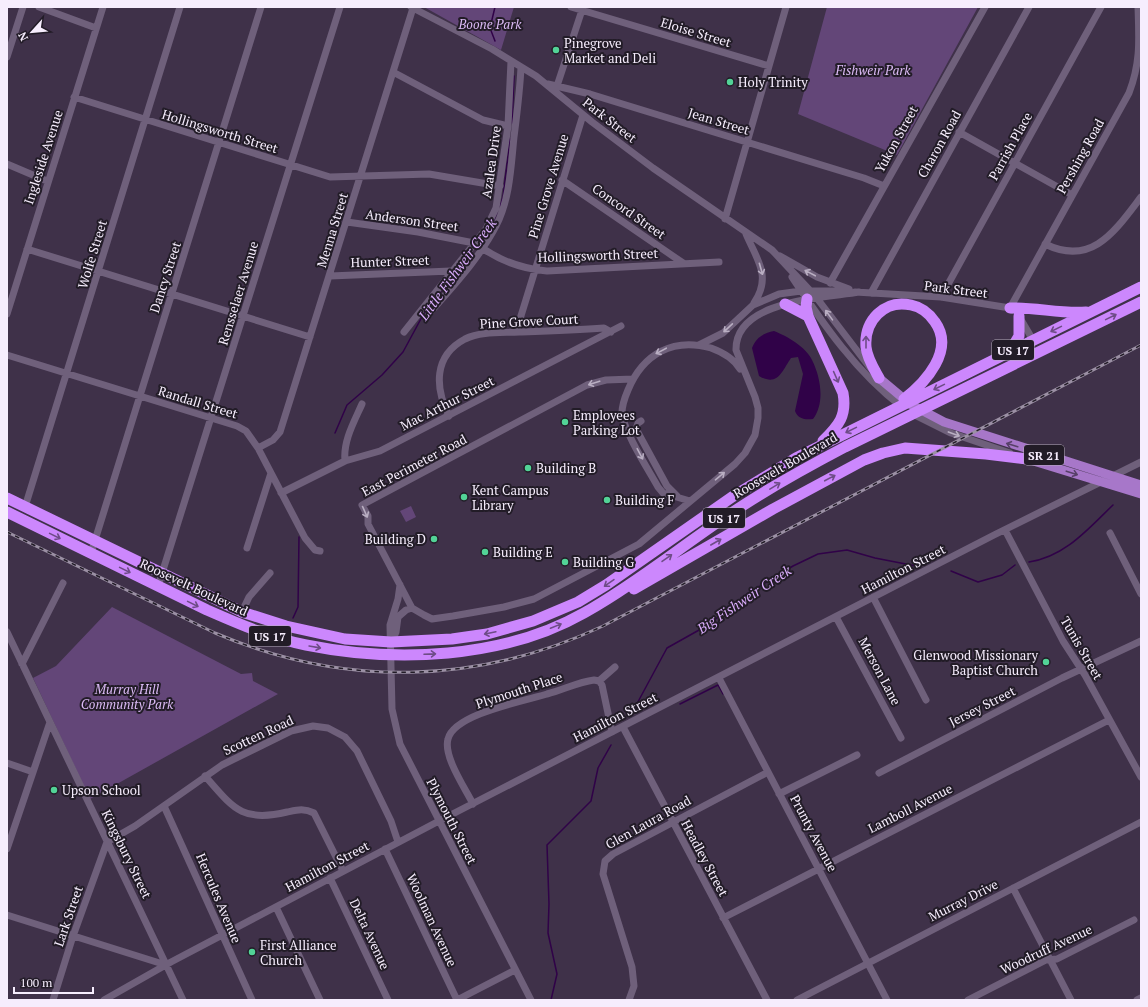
<svg xmlns="http://www.w3.org/2000/svg" width="1148" height="1007" font-family="'PT Serif',serif">
	<style>
		.green { fill: #634678 }
		.water { fill: #300248 }
		.lines { fill: none; stroke-linecap: round; stroke-linejoin: round }
		.stream { stroke: #300248; stroke-width: 1.5 }
		.minor { stroke: #6f607b; stroke-width: 7 }
		.major { stroke: #a777c9; stroke-width: 9 }
		.highway { stroke: #cc87fd; stroke-width: 11 }
		.rail-casing { stroke: #9b90a4; stroke-width: 3 }
		.rail { stroke: #221c27; stroke-width: 1.5; stroke-dasharray: 4.5; stroke-linecap: butt }
		.oneway { stroke: #b9aec2 }
		.oneway2 { stroke: #6e4c87 }
		.oneway3 { stroke: #574068 }
		.poi-dot { fill: #52d397; stroke: #221c27; stroke-width: 1.5 }
		.labels { text-anchor: middle; dominant-baseline: central; stroke-width: 4; stroke-linejoin: round; paint-order: stroke }
		.shield { fill: #221c27; stroke: #b6aebd; stroke-width: 1 }
		.shield-label { font-size: 12px; font-weight: bold; fill: #f6edfd }
		.park-label { font-size: 13px; font-style: italic; fill: #dbbaf5; stroke: #221c27 }
		.street-label { font-size: 13px; fill: #f6edfd; stroke: #221c27 }
		.poi-label { font-size: 13px; fill: #f6edfd; stroke: #221c27; text-anchor: start }
		.water-label { font-size: 14px; font-style: italic; fill: #daadfc; stroke: #221c27 }
	</style>
	<rect width="100%" height="100%" fill="#3f3149"/>
	<path class="green" d="M424,7h90l-13,43z
		M827,7h151l-81,148 -99,-41z
		M411,506l5,11 -10,5 -6,-11z
		M112,607l129,67 11,-1 1,8 25,13 -188,105 -57,-121 23,-12z"/>
	<path class="water" d="M774,331c13,5 32,16 38,29 9,18 13,43 1,59 -8,1 -15,0 -18,-8l8,-37 -5,-17 -7,1c-9,13 -13,29 -32,18l-7,-28c4,-10 11,-15 22,-17z"/>
	<g class="lines">
		<path class="stream" d="M495,7l-5,21 5,13
			M512,123l2,-47
			M500,206l3,-9 7,-58
			M491,226l6,-13
			M335,433l12,-28 35,-30 21,-23 20,-37 18,-24
			M1029,562c36,-5 60,-34 84,-57
			M951,571l27,11 24,-7 13,-10
			M293,618l5,-11 1,-70
			M680,704l38,-19 5,9
			M633,711l34,-63 41,-23 39,-31 46,-28 25,-12 29,-4 28,8 41,8
			M551,1000l6,-26 -9,-41 1,-29 -2,-59 44,-44 7,-33 13,-23"/>
		<path class="minor" d="M39,7l57,21
			M411,7l81,42 44,27 56,46 61,46 119,82 44,47 55,72
			M571,7l198,59
			M7,57l16,-50
			M393,72l90,48 25,6
			M548,84l42,10 274,84 20,8
			M556,89l27,-82
			M74,97l256,80 99,-3 71,12
			M959,132l113,63
			M7,164l40,17
			M562,180l121,83
			M725,219l61,-212
			M347,222l71,10 56,11
			M746,234c11,26 26,42 8,69
			M1045,244c47,23 70,-13 96,-47
			M482,248c19,13 42,21 65,23l172,-9
			M27,249l283,88
			M780,256l37,21 32,12
			M330,276l121,-5
			M792,277c31,47 65,96 110,130
			M830,283l155,-276
			M855,292l86,5 69,11 2,2
			M871,293l158,-286
			M941,297l160,-290
			M1010,308l119,-215c12,-31 10,-54 9,-86
			M7,314l96,-307
			M428,315c24,-28 51,-56 68,-89 14,-27 15,-60 18,-89 3,-24 6,-47 7,-70
			M1020,318l13,22
			M404,332l82,-103 10,-21 12,-82 3,-65
			M516,332l67,-217
			M699,345l24,-12 30,-28 26,-11 22,-3h43
			M7,355l230,71 9,5 12,17 47,90 10,12 5,1
			M633,379l-27,1 -19,5 -225,120 6,11v8l44,84 12,7 8,4 21,-3 51,-9 30,-8 105,-55 96,-80 10,-11 10,-18 3,-17v-10l-3,-11 -19,-47c-1,-50 88,-52 123,-58
			M911,413l40,20 59,20
			M449,416c-14,-28 -16,-60 16,-77 16,-8 37,-6 54,-7 28,-1 57,-2 85,-4l7,4
			M641,421l-3,2 -2,6 31,57 10,10
			M258,448l15,-8 7,-8 133,-424
			M345,461c-2,-20 9,-39 17,-57
			M281,493l64,-32 35,-10 241,-125
			M690,501l-27,-8 -5,-6c-10,-18 -34,-55 -36,-74 0,-8 3,-16 6,-23 15,-36 45,-53 83,-42 11,4 23,11 29,21
			M25,507l155,-500
			M1005,530l58,111 22,34 56,102
			M1110,533l31,61
			M247,548l24,-75
			M91,553l170,-546
			M400,585l-2,14 -8,26 2,84 8,35 131,256
			M158,586l182,-579
			M873,597l53,103
			M241,614l8,-17 21,-24
			M836,617l65,121
			M7,632l176,368
			M392,641l4,-9 2,-15 8,-7 6,-2
			M22,664l41,-81
			M719,678l168,322
			M599,681l16,-14
			M623,727l144,273
			M7,763l26,9
			M879,773l183,-95 79,-37
			M205,776c28,32 37,47 82,36 10,-2 17,-4 27,1l29,58
			M779,794l78,-39
			M473,804c-8,-16 -30,-48 -25,-65 6,-25 76,-38 99,-45 16,-4 31,-12 47,-14l5,1 3,4 10,47
			M164,806l88,194
			M7,849l43,-127
			M385,849l72,151
			M330,878l58,122
			M1013,888l58,112
			M276,907l44,93
			M7,915l159,50
			M723,918l386,-198
			M53,1000l20,-64 34,-94 28,-16 87,-61 69,-34 22,-5 15,2 17,9 12,14 34,70 7,21
			M104,1000l67,-38 268,-141 555,-286 147,-73
			M457,1000l58,-30
			M629,1000l5,-14 -2,-19 -29,-93 2,-13 8,-7 155,-82
			M797,1000l344,-178
			M968,1000l78,-40 11,-1 77,-39
			M1137,1000l4,-2"/>
		<path class="major" d="M879,378l31,26 34,18 197,63
			M1027,459l114,35"/>
		<path class="highway" d="M807,299l-1,8 2,9 35,77c4,23 -4,32 -20,48
			M785,304l23,12
			M1010,308c26,-1 50,6 76,4
			M1010,351l9,-15v-20
			M879,378c-5,-9 -12,-20 -13,-31 -2,-26 18,-48 45,-42 10,2 18,8 24,17 20,28 -9,60 -31,77
			M7,498l235,114 44,14 59,13 46,3 61,-3 35,-5 46,-13 45,-19 28,-17 126,-88 64,-39 345,-171
			M7,512l200,98c32,14 64,28 99,35 89,18 197,14 278,-32 50,-28 95,-65 143,-97 38,-26 78,-48 118,-69l296,-145
			M634,589l139,-80 91,-49 19,-7 22,-5 81,6 41,5"/>
		<g class="rail-casing">
			<path id="rail" d="M7,532l208,101c129,55 262,52 388,-7l538,-281"/>
		</g>
		<use href="#rail" class="rail"/>
	</g>
	<defs><path id="oneway-shaft" d="M-6 0H5M1.5-3L5.5 0L1.5 3" fill="none" stroke-width="1.6" stroke-linecap="round" stroke-linejoin="round"/></defs>
	<g class="oneway">
		<use href="#oneway-shaft" transform="translate(761 269) rotate(74)"/>
		<use href="#oneway-shaft" transform="translate(810 273) rotate(-152)"/>
		<use href="#oneway-shaft" transform="translate(829 315) rotate(-126)"/>
		<use href="#oneway-shaft" transform="translate(728 328) rotate(137)"/>
		<use href="#oneway-shaft" transform="translate(661 351) rotate(152)"/>
		<use href="#oneway-shaft" transform="translate(594 383) rotate(162)"/>
		<use href="#oneway-shaft" transform="translate(954 434) rotate(20)"/>
		<use href="#oneway-shaft" transform="translate(640 454) rotate(62)"/>
		<use href="#oneway-shaft" transform="translate(720 476) rotate(-40)"/>
		<use href="#oneway-shaft" transform="translate(365 512) rotate(66)"/>
	</g>
	<g class="oneway2">
		<use href="#oneway-shaft" transform="translate(1111 317) rotate(-26)"/>
		<use href="#oneway-shaft" transform="translate(1056 329) rotate(154)"/>
		<use href="#oneway-shaft" transform="translate(866 342) rotate(-90)"/>
		<use href="#oneway-shaft" transform="translate(836 377) rotate(66)"/>
		<use href="#oneway-shaft" transform="translate(939 387) rotate(154)"/>
		<use href="#oneway-shaft" transform="translate(851 430) rotate(154)"/>
		<use href="#oneway-shaft" transform="translate(830 478) rotate(-28)"/>
		<use href="#oneway-shaft" transform="translate(775 486) rotate(-31)"/>
		<use href="#oneway-shaft" transform="translate(55 536) rotate(26)"/>
		<use href="#oneway-shaft" transform="translate(716 542) rotate(-30)"/>
		<use href="#oneway-shaft" transform="translate(667 558) rotate(-35)"/>
		<use href="#oneway-shaft" transform="translate(125 570) rotate(26)"/>
		<use href="#oneway-shaft" transform="translate(609 583) rotate(145)"/>
		<use href="#oneway-shaft" transform="translate(193 604) rotate(26)"/>
		<use href="#oneway-shaft" transform="translate(556 626) rotate(-22)"/>
		<use href="#oneway-shaft" transform="translate(490 633) rotate(168)"/>
		<use href="#oneway-shaft" transform="translate(315 647) rotate(10)"/>
		<use href="#oneway-shaft" transform="translate(430 654) rotate(-2)"/>
	</g>
	<g class="oneway3">
		<use href="#oneway-shaft" transform="translate(1012 445) rotate(-163)"/>
		<use href="#oneway-shaft" transform="translate(1072 473) rotate(18)"/>
	</g>
	<g class="poi-dot">
		<circle cx="556" cy="50" r="4"/>
		<circle cx="730" cy="82" r="4"/>
		<circle cx="565" cy="422" r="4"/>
		<circle cx="528" cy="468" r="4"/>
		<circle cx="464" cy="497" r="4"/>
		<circle cx="607" cy="500" r="4"/>
		<circle cx="434" cy="539" r="4"/>
		<circle cx="485" cy="552" r="4"/>
		<circle cx="565" cy="562" r="4"/>
		<circle cx="1046" cy="662" r="4"/>
		<circle cx="54" cy="790" r="4"/>
		<circle cx="252" cy="952" r="4"/>
	</g>
	<g class="labels">
		<g class="shield">
			<rect x="992" y="340" width="42" height="20" rx="3"/>
			<rect x="1024" y="445" width="40" height="20" rx="3"/>
			<rect x="703" y="508" width="42" height="20" rx="3"/>
			<rect x="249" y="626" width="42" height="20" rx="3"/>
		</g>
		<g class="shield-label">
			<text x="1013" y="350">US 17</text>
			<text x="1044" y="455">SR 21</text>
			<text x="724" y="518">US 17</text>
			<text x="270" y="636">US 17</text>
		</g>
		<g class="park-label">
			<text x="490" y="24">Boone Park</text>
			<text x="873" y="70">Fishweir Park</text>
			<text x="127" y="689">Murray Hill<tspan x="127" dy="15">Community Park</tspan></text>
		</g>
		<g class="street-label">
			<text transform="translate(696 32) rotate(17)">Eloise Street</text>
			<text transform="translate(610 120) rotate(38)">Park Street</text>
			<text transform="translate(719 121) rotate(17)">Jean Street</text>
			<text transform="translate(220 131) rotate(17)">Hollingsworth Street</text>
			<text transform="translate(896 139) rotate(-61)">Yukon Street</text>
			<text transform="translate(939 144) rotate(-61)">Charon Road</text>
			<text transform="translate(1010 146) rotate(-61)">Parrish Place</text>
			<text transform="translate(1080 156) rotate(-61)">Pershing Road</text>
			<text transform="translate(43 157) rotate(-72)">Ingleside Avenue</text>
			<text transform="translate(491 162) rotate(-82)">Azalea Drive</text>
			<text transform="translate(548 186) rotate(-73)">Pine Grove Avenue</text>
			<text transform="translate(629 211) rotate(35)">Concord Street</text>
			<text transform="translate(412 220) rotate(8)">Anderson Street</text>
			<text transform="translate(332 230) rotate(-73)">Menna Street</text>
			<text transform="translate(92 254) rotate(-73)">Wolfe Street</text>
			<text transform="translate(598 255) rotate(-2)">Hollingsworth Street</text>
			<text transform="translate(390 261) rotate(-2)">Hunter Street</text>
			<text transform="translate(165 277) rotate(-72)">Dancy Street</text>
			<text transform="translate(956 289) rotate(7)">Park Street</text>
			<text transform="translate(238 293) rotate(-73)">Rensselaer Avenue</text>
			<text transform="translate(529 321) rotate(-3)">Pine Grove Court</text>
			<text transform="translate(198 402) rotate(17)">Randall Street</text>
			<text transform="translate(447 403) rotate(-27)">Mac Arthur Street</text>
			<text transform="translate(414 465) rotate(-28)">East Perimeter Road</text>
			<text transform="translate(785 465) rotate(-30)">Roosevelt Boulevard</text>
			<text transform="translate(903 569) rotate(-27)">Hamilton Street</text>
			<text transform="translate(194 587) rotate(25)">Roosevelt Boulevard</text>
			<text transform="translate(1082 648) rotate(60)">Tunis Street</text>
			<text transform="translate(880 671) rotate(62)">Merson Lane</text>
			<text transform="translate(519 690) rotate(-18)">Plymouth Place</text>
			<text transform="translate(982 706) rotate(-27)">Jersey Street</text>
			<text transform="translate(615 717) rotate(-27)">Hamilton Street</text>
			<text transform="translate(258 735) rotate(-25)">Scotten Road</text>
			<text transform="translate(910 808) rotate(-27)">Lamboll Avenue</text>
			<text transform="translate(452 821) rotate(63)">Plymouth Street</text>
			<text transform="translate(648 822) rotate(-29)">Glen Laura Road</text>
			<text transform="translate(814 833) rotate(62)">Prunty Avenue</text>
			<text transform="translate(127 854) rotate(64)">Kingsbury Street</text>
			<text transform="translate(705 858) rotate(62)">Headley Street</text>
			<text transform="translate(327 866) rotate(-28)">Hamilton Street</text>
			<text transform="translate(219 898) rotate(67)">Hercules Avenue</text>
			<text transform="translate(963 900) rotate(-27)">Murray Drive</text>
			<text transform="translate(68 916) rotate(-71)">Lark Street</text>
			<text transform="translate(432 920) rotate(65)">Woolman Avenue</text>
			<text transform="translate(370 934) rotate(65)">Delta Avenue</text>
			<text transform="translate(1046 949) rotate(-25)">Woodruff Avenue</text>
		</g>
		<g class="poi-label">
			<text x="564" y="43">Pinegrove<tspan x="564" dy="15">Market and Deli</tspan></text>
			<text x="738" y="82">Holy Trinity</text>
			<text x="573" y="415">Employees<tspan x="573" dy="15">Parking Lot</tspan></text>
			<text x="536" y="468">Building B</text>
			<text x="472" y="490">Kent Campus<tspan x="472" dy="15">Library</tspan></text>
			<text x="615" y="500">Building F</text>
			<text x="426" y="539" text-anchor="end">Building D</text>
			<text x="493" y="552">Building E</text>
			<text x="573" y="562">Building G</text>
			<text x="1038" y="655" text-anchor="end">Glenwood Missionary<tspan x="1038" dy="15">Baptist Church</tspan></text>
			<text x="62" y="790">Upson School</text>
			<text x="260" y="945">First Alliance<tspan x="260" dy="15">Church</tspan></text>
		</g>
		<g class="water-label">
			<text transform="translate(457 269) rotate(-54)">Little Fishweir Creek</text>
			<text transform="translate(744 599) rotate(-34)">Big Fishweir Creek</text>
		</g>
	</g>
	<rect width="1148" height="1007" fill="none" stroke="#f6edfd" stroke-width="16"/>
	<g transform="translate(32 32) rotate(243)" stroke="#221c27" stroke-width="3" paint-order="stroke">
	<path d="M0-3L7 15L0 10L-7 15Z" fill="#f6edfd"/>
	<text y="-6" font-size="11" font-weight="bold" text-anchor="middle" fill="#f6edfd">N</text>
	</g>
	<path d="M14 987v6h79v-6" fill="none" stroke="#f6edfd" stroke-width="2"/>
	<text x="20" y="987" font-size="12" fill="#f6edfd" stroke="#221c27" stroke-width="3" paint-order="stroke">100 m</text>
</svg>
